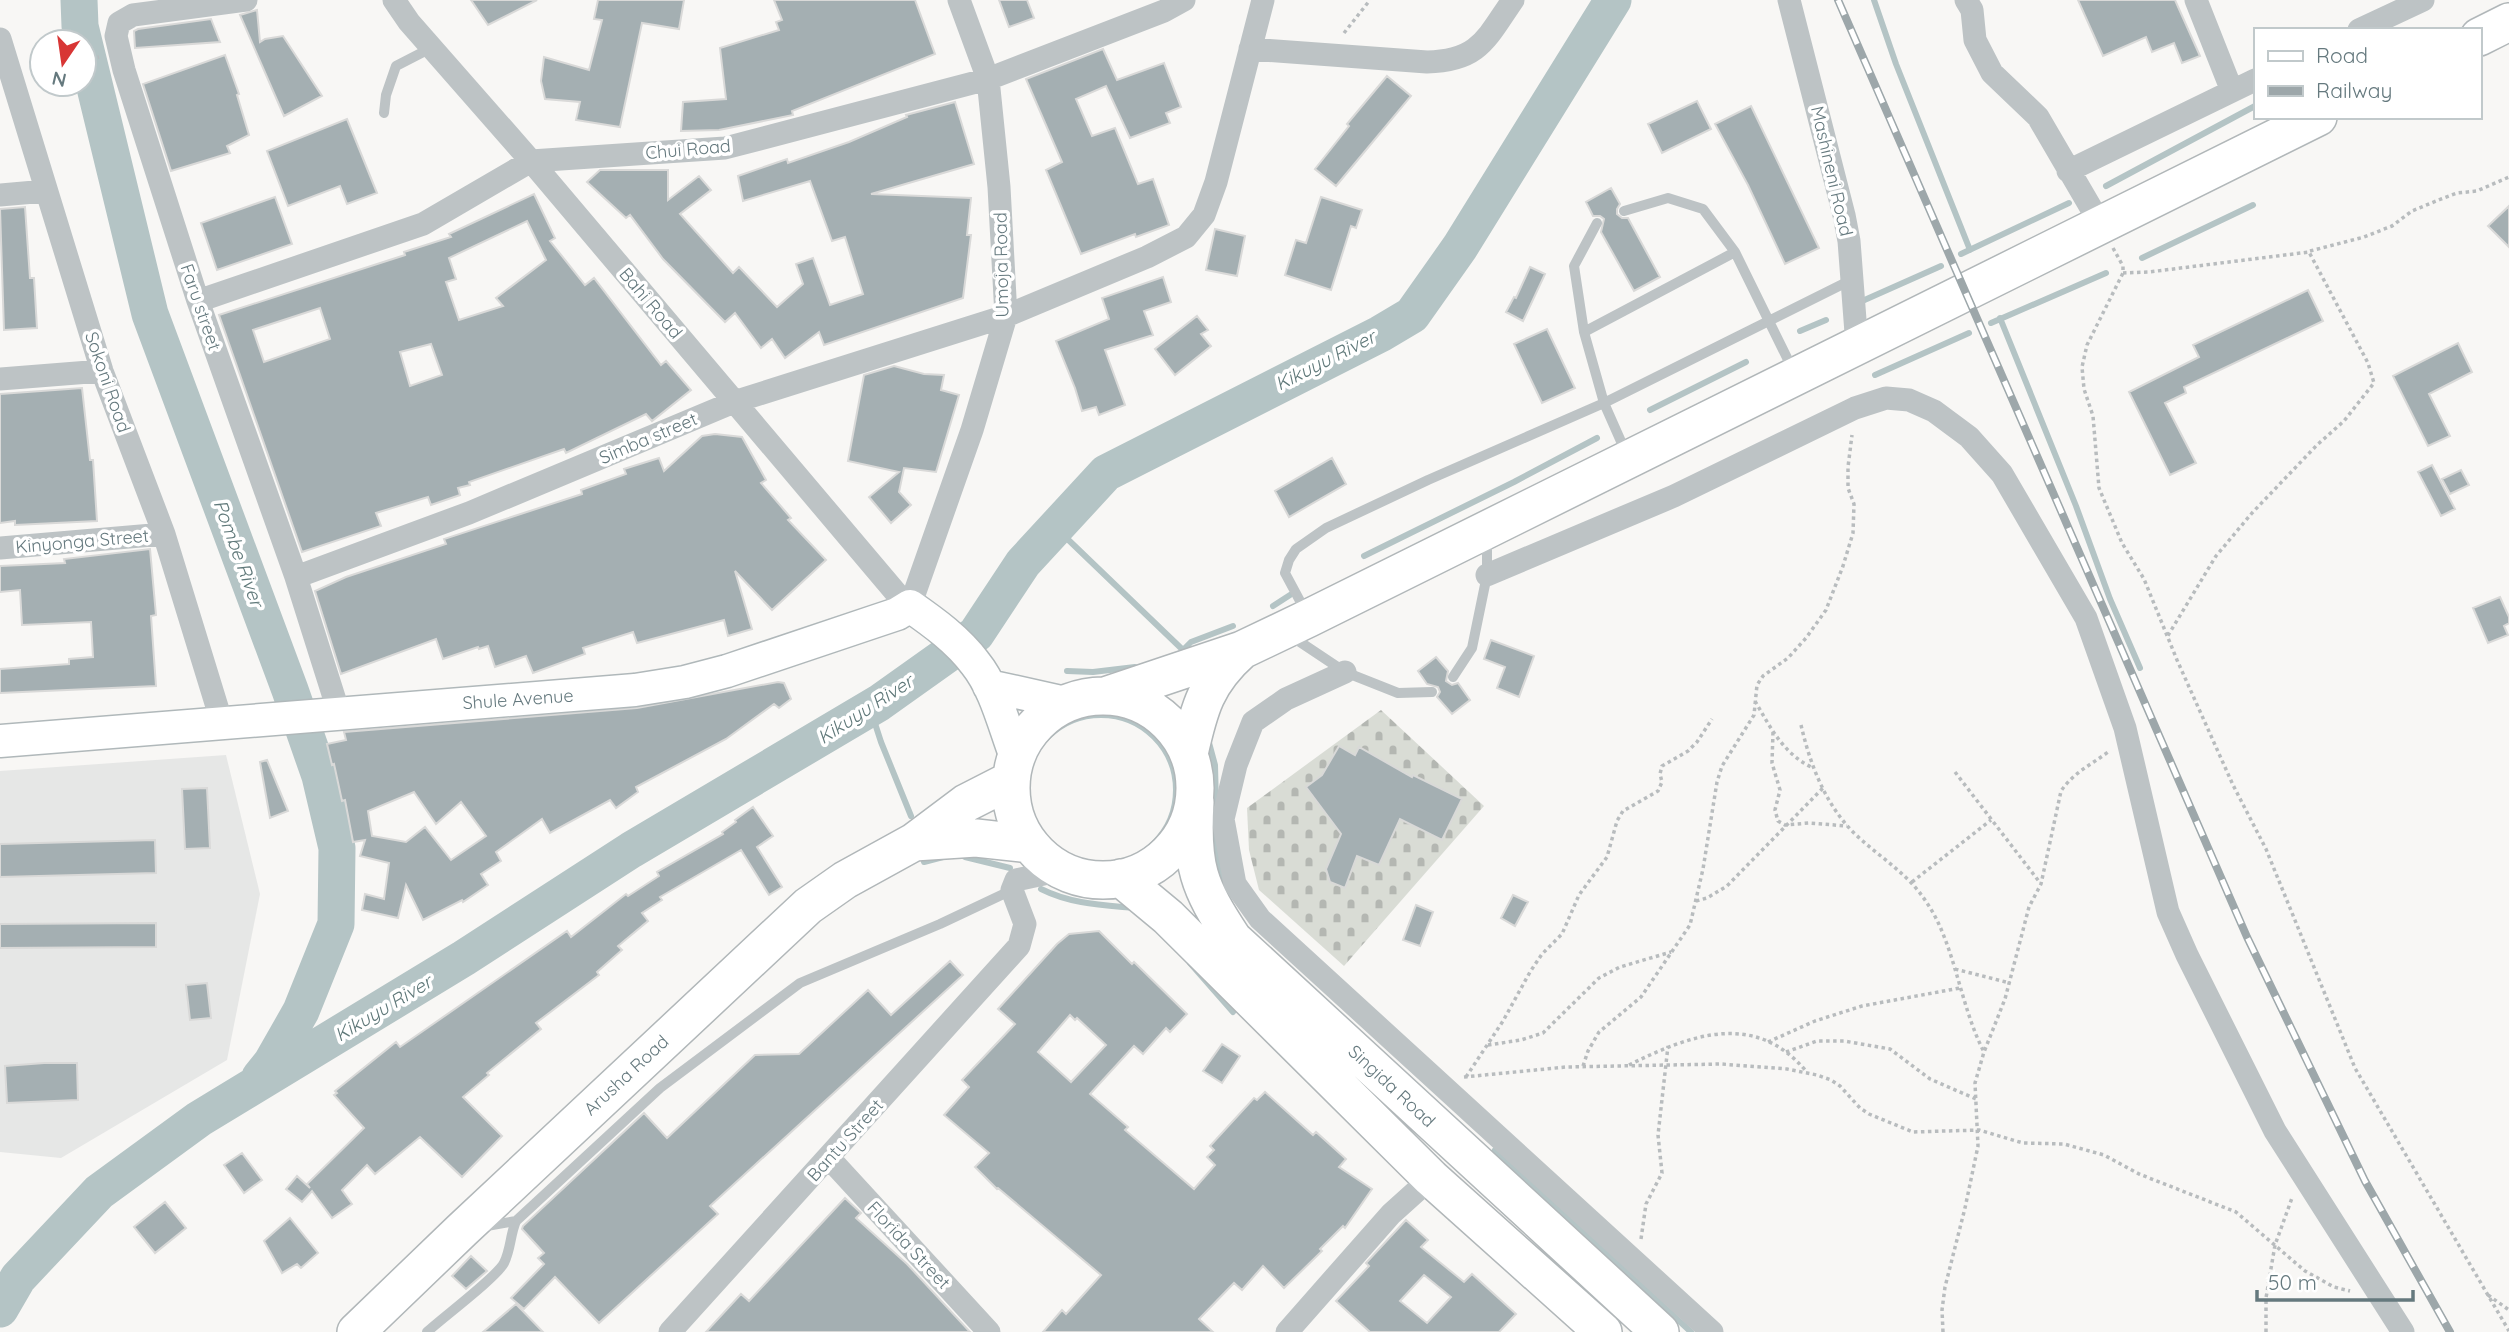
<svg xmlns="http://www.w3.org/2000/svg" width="2509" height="1332" font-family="Quicksand,sans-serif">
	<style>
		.built { fill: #e6e7e6 }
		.cemetery { fill: url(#cemetery-stones) }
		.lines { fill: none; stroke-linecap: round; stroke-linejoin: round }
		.stream { stroke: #b4c4c5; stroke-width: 6 }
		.river { stroke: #b4c4c5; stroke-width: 37 }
		.building { fill: #a4afb2; stroke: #d9d9d8; stroke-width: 2; fill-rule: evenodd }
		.secondary-casing { stroke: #b0b8ba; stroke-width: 35 }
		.trunk-casing { stroke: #b1b7b9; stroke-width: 40 }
		.path { stroke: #b8bcbe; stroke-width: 3.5; stroke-dasharray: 3.5 3.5; stroke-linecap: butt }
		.service { stroke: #bdc3c5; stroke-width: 10 }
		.minor { stroke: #bdc3c5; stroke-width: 23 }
		.secondary { stroke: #fff; stroke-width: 32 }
		.trunk { stroke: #fff; stroke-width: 37 }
		.rail-casing { stroke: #9da7aa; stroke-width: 8 }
		.rail { stroke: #fff; stroke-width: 5; stroke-dasharray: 16; stroke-linecap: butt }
		.labels { text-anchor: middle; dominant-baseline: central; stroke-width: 7; stroke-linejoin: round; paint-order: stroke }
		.street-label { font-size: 18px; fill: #65797e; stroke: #fff }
		.water-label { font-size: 19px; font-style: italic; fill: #5f7879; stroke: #fff }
	</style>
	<defs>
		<pattern id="cemetery-stones" width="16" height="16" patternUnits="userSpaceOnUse" patternTransform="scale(1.75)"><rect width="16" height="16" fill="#d9dcd5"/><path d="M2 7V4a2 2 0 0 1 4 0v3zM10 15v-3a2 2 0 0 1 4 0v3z" fill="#b4b7b2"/></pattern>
	</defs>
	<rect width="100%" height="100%" fill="#f8f7f5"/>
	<path class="built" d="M226,755l34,139 -33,166 -166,98 -61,-6v-381z"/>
	<path class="cemetery" d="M1381,710l103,96 -140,160 -85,-76 -10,-40 -2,-42z"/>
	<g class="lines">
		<path class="stream" d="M1874,0l22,64 74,186
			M2106,186l149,-80
			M1961,254l108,-51
			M2142,258l111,-53
			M1860,302l81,-36
			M2000,318l76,188 34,93 30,69
			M1991,323l115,-50
			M1800,331l26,-11
			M1875,375l94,-42
			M1650,410l96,-48
			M1056,528l128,123
			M1364,556l150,-74 83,-44
			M1273,606l17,-11
			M1182,651l9,-9 42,-16
			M1067,671l26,1 42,-5
			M870,708l11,34 30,74
			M1026 790a75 75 0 1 1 150 0a75 75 0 1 1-150 0Z
			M1208,739l7,26 1,39
			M1214,829l6,45 6,12
			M965,857l45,11
			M924,862l19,-5
			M1041,889c30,15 61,16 93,19
			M1190,963l43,49
			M1495,1150l196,182"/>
		<path class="river" d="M79,0l1,26 70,288 140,376 30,86 17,72 -1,76 -35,87 -29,51 -12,15
			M0,1309l18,-31 81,-86 100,-73 265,-161 167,-108 248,-147 97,-69 47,-71 83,-90 274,-139 32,-19 48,-68 153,-247"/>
	</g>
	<path class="building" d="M471,0h66l-49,25z
		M598,0h86l-5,29 -37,-6 -22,104 -44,-7 4,-18 -35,-3 -4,-18 3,-24 45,13 13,-50 -8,-1z
		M774,0h141l20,54 -143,57 1,4 -74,15 -38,1 2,-29 43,-3 -6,-51 59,-18 -3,-8 6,-2z
		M999,0h28l7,18 -25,9z
		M2078,0h97l25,56 -18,7 -8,-20 -22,9 -6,-15 -43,19z
		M257,10l3,32 5,-3 18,-3 39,60 -38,20 -44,-101z
		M211,19l9,23 -85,6 -1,-17 4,-2z
		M1103,49l14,31 47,-17 17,44 -15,6 4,10 -40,15 -24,-52 -30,13 16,37 23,-8 23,56 15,-5 16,46 -33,12 -1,-3 -54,20 -35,-84 16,-8 -36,-83z
		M225,55l14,39 -2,1 12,40 -22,11 3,7 -59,18 -28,-87z
		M1387,76l24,20 -75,90 -21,-17 34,-43 -2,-2z
		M1697,101l14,28 -49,24 -14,-29z
		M955,102l19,62 -103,30 100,4 -4,37h4l-8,63 -139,47 -5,-13 -34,26 -13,-19 -11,9 -26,-35 -10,9 -62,-63 -33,-44 -4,3 -39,-36 13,-12h68v30l31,-24 12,14 -31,24 53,59 6,-6 38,40 26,-23 -7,-20 17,-6 17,47 33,-11 -18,-57 -13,4 -22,-60 -67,20 -5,-25 49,-17 1,4 61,-21 58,-25 -1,-2z
		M1751,106l68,142 -34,16 -37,-79 -33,-61z
		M347,119l30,74 -30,11 -7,-18 -52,20 -21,-55z
		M1611,188l9,16 -3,5v5l5,4h6l32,59 -26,14 -33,-59 3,-13 -4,-3h-7l-7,-14z
		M534,194l21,44 -5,3 35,44 9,-7 67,87 5,-4 25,29 -39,31 -6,-7 -80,39 -2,-4 -95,33 1,3 -12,3 2,7 -29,10 -3,-8 -52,16 5,13 -79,26 -83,-237 186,-60 -1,-3 47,-15 -2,-3zM527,221l19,39 -50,38 7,8 -44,14 -13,-38 10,-3 -7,-21zM320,308l10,31 -66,23 -11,-32zM431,344l11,31 -32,11 -10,-34z
		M275,197l17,47 -75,26 -16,-47z
		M1321,197l41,13 -6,18 -5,-2 -20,64 -46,-15 11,-35 10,3z
		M2509,206v41l-21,-21z
		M25,207l5,71h4l3,50 -33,2 -4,-121z
		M1215,229l30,7 -8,40 -31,-6z
		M1530,267l15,7 -22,47 -17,-9 8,-15 2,1z
		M1163,277l8,25 -27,9 9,24 -48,15 20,55 -26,10 -3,-8 -14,4 -7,-23 -19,-47 53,-22 -7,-21z
		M2308,290l15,31 -139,66 2,6 -21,10 31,60 -26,12 -41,-83 70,-35 -6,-12z
		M1197,316l11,14 -7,4 10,12 -36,29 -20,-26z
		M1547,329l28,59 -33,15 -28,-59z
		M2458,343l14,29 -43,22 21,42 -22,10 -35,-70z
		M894,366l30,8 20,1 -3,15 18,5 -23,77 -32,-4 -5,24 12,13 -20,18 -22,-26 30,-25 -51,-11 16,-86z
		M82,388l8,72h3l4,61 -82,4v-4l-15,2v-129z
		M715,434l27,3 24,43 -5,3 30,35 -3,2 38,40 -54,50 -37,-39 17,58 -24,7 -4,-16 -87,23 -4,-11 -50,16 2,6 -52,19 -7,-17 -31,11 -7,-21 -9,3 -1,-2 -35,12 -7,-20 -95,35 -26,-83 31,-14 100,-33 -2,-5 138,-45 -1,-4 45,-16 -2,-5 35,-11 5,13 38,-35z
		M1332,458l14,26 -57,33 -14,-26z
		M2432,465l23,44 -14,7 -23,-44z
		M2461,470l8,15 -19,9 -8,-15z
		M150,549l6,66 -5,1 5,70 -156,7v-24l69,-5v-5l24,-2 -2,-35 -69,3 -2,-35 -20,2v-26l65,-3 -1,-4z
		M2500,597l9,20v6l-5,3 4,9 -20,8 -15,-35z
		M1491,640l43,16 -15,41 -22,-9 8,-21 -21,-8z
		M1436,657l12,14 -2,10 6,4 6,-2 12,17 -18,14 -15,-17 3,-5 -2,-5 -11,-3 -9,-13z
		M778,682l6,1 7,16 -12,9 -5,-4 -48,35 -90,48 2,5 -22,16 -6,-8 -60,33 -8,-14 -46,33 5,9 -20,13 7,11 -25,17 -1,-2 -39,20 -17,-35 -8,33 -36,-8 3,-16 19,5 5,-36 -29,-7 5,-16 -12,2 -8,-42 -3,1 -8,-37 -2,1 -5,-21 19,-4 -2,-8 293,-24zM414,792l22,32 25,-22 25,34 -35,24 -26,-33 -19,15 -34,-6 -4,-25z
		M1339,746l16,9 4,-8 53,30 1,-2 49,24 -20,41 -42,-21 -21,46 -22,-9 -12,32 -15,-6 -4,-13 15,-35 -35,-47 16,-12z
		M267,760l21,51 -18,7 -10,-56z
		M207,788l3,60 -25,1 -3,-60z
		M753,807l20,29 -16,11 25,40 -13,8 -28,-45 -81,47 2,3 -20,13 6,8 -30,25 4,4 -25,22 2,3 -63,48 5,6 -54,44 2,2 -26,22 39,39 -40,41 -42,-40 -45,37 -8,-9 -25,25 10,14 -20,14 -20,-27 -10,11 -16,-13 11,-13 13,12 -3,-4 57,-56 -30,-33 3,-2 -2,-2 61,-49 4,5 167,-116 4,6 55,-43 2,2 31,-20 -2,-4 66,-38 -1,-2 14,-10 -1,-2z
		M155,840l1,33 -156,4v-33z
		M1513,895l15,7 -13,24 -14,-8z
		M1416,905l17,7 -13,34 -17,-6z
		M156,923v24l-156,1v-24z
		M1099,931l33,33 2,-2 53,52 -17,18 -4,-4 -23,26 -9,-8 -44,48 38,33 -3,3 69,59 21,-24 -8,-8 7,-7 -4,-4 44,-48 3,2 8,-8 48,43 3,-3 30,27 -7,8 33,22 -27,39 -2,-2 -23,23 2,2 -38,37 -21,-22 -21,24 -8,-7 -35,36 14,13h-170l19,-22 4,4 35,-39 -103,-87 -1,1 -22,-22 14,-14 -45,-38 25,-28 -7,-7 53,-56 -17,-15 59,-65 12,-10zM1070,1015l5,5 2,-2 29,27 -35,37 -33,-30z
		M950,961l13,14 -253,231 8,8 -119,109 -44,-46 -31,32 -13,-11 33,-34 -6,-6 6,-5 -22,-24 1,-3 121,-113 23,25 88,-83 44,-1 69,-64 23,25z
		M207,983l4,35 -21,2 -4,-35z
		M1222,1044l18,12 -18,27 -19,-12z
		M44,1063h33l1,37 -71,3 -2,-37z
		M242,1153l20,27 -18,13 -20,-28z
		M845,1198l16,15 -5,5 51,46 63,68h-264l35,-38 8,7z
		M165,1202l21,26 -31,25 -21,-26z
		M290,1218l28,35 -17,15 -4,-4 -15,9 -18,-32z
		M1406,1220l22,20 -7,7 43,35 8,-8 44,40 -17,18h-129l-34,-31 33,-35 -3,-3zM1424,1275l27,22 -24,26 -27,-22z
		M471,1256l16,15 -21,18 -14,-13z
		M516,1304l27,28h-60z"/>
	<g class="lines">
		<g class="secondary-casing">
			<path id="secondary" d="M989,686l77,17
				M0,741l635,-51 50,-8 42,-11 149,-50 21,-7 13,-8c23,16 48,34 65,57 21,26 29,63 41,94"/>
		</g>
		<g class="trunk-casing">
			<path id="trunk" d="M2479,37l30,-15
				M1105,696l137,-46 67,-32 1009,-501
				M1011 788a92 92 0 1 1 184 0a92 92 0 1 1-184 0Z
				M1189,754c10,-46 17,-72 53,-104
				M1195,802c-4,64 3,84 38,137l427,393
				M914,842l62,-4 54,6
				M1121,878l47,39 263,261 172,154
				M356,1332l106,-102 346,-324 37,-26 69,-38 52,-39 45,-23"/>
		</g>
		<path class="path" d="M1344,33l26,-33
			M84,60l15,-3
			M30,68l12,-2
			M2113,248l10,18v7l-36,72 -5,22 2,22 9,27 6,72 23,55 22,36 33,81 56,125 33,64 89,219 154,263
			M2310,251l54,-14 28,-11 20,-15 29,-12 16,-6 20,-2 32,-14
			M2123,273l26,-1 160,-20 59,111 6,20 -30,38 -27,24 -65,68 -36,43 -49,81
			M1755,701c15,26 28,52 56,66
			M1801,725c9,39 24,79 53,108 26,25 53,39 73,70 28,41 33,103 57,149
			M1773,732l-1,31 8,27 -5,20 3,11 7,4 24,-2 38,3
			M1955,772l86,112
			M1912,882l79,-62
			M1696,901l11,-3 20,-12 96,-98
			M1955,969l55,14
			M1768,1042l47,-21 47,-15 98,-18
			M1488,1045l33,-5 22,-7 56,-55 21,-11 51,-15
			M1786,1052l31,-11h27l46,8 40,30 46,20
			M1629,1065c61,-30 125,-55 177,6
			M1583,1066l5,-15 11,-19 42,-35 49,-72 13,-56 14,-87 5,-16 32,-51 3,-30 6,-9 25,-18 18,-20 20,-28 17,-44 10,-33 1,-29 -6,-16v-21l4,-32
			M1464,1077l102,-10 155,-3 66,5 30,6 14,5 9,6 20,22 9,6 44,18 66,-2 44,13 41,1 40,11 35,19 97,38 69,59 29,16 16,4
			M1466,1077l37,-56 27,-49 12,-18 20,-20 17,-39 28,-38 10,-36 6,-10 35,-20 4,-9 -2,-8 2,-8 26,-15 9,-9 15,-23
			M1641,1239l5,-35 16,-31 -4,-38 10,-89
			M2488,1295l21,15
			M1943,1332l-1,-22 3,-23 20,-79 13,-62 -3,-63 9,-31 21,-53 24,-92 12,-23 20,-93c13,-19 30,-26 47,-39
			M2266,1332v-34l9,-53 17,-47"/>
		<path class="service" d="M384,113l2,-18 10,-29 35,-18
			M1624,211l44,-13 35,11 32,43 58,118
			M1597,223l-23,43 10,66 20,71 23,52
			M1584,332l151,-80
			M1307,614l-22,-41 4,-13 7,-11 30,-21 102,-48 176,-77 247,-123
			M1291,636l54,36 53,21 34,-1
			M1453,677l19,-29 15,-73v-38
			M481,1227l35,-6
			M427,1332c15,-14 70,-55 77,-69 7,-14 6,-28 12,-42l144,-133 140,-105 140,-59 72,-34"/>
		<path class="minor" d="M246,0l-113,15 -14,8 -3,13 8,34 74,231 98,276 43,136
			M394,0l15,22 122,139 366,433 13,12 62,-176 34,-114 -7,-129 -11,-108 -29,-79
			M1789,0l55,215 5,26 8,105
			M1966,0l6,10 3,30 17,33 46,44 63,108
			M2196,0l36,91
			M2359,30l64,-30
			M0,39l102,332 62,163 58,189
			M1250,49l177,13c52,-1 59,-23 86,-62
			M2068,171l187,-91
			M0,195l46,-4
			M198,301l225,-77 108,-63 194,-13 263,-69 176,-68 20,-11
			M0,379l102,-8
			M0,548l164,-14
			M1487,575l187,-79 181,-88 31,-10 23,2 25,11 35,26 33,37 84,144 39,110 43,184 19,43 88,176 128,201
			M296,577l173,-64 265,-111 272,-86 141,-59 39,-20 18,-22 12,-33 47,-182
			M1345,672l-59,27 -33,23 -17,43 -13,54 12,65 25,35 452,413
			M829,1158l160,174
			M670,1332l349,-386 6,-22 -13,-34 4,-10 46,-10
			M1287,1332l104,-118 40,-36"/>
		<use href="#secondary" class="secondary"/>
		<use href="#trunk" class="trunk"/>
		<g class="rail-casing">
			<path id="rail" d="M1838,0l409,937 118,244 85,151"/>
		</g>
		<use href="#rail" class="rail"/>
	</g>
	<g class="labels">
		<g class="street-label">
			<text transform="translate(688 149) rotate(-5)">Chui Road</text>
			<text transform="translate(1832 171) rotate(77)">Mashineni Road</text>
			<text transform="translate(1001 265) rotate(-91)">Umoja Road</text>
			<text transform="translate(651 303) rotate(50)">Bahi Road</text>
			<text transform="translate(201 307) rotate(71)">Faru street</text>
			<text transform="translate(108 382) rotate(71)">Sokoni Road</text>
			<text transform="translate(648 438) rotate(-23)">Simba street</text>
			<text transform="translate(82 541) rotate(-5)">Kinyonga Street</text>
			<text transform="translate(518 699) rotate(-4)">Shule Avenue</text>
			<text transform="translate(626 1075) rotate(-43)">Arusha Road</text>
			<text transform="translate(1392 1086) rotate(43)">Singida Road</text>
			<text transform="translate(845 1140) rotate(-48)">Bantu Street</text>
			<text transform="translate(909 1245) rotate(47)">Florida Street</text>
		</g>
		<g class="water-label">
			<text transform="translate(1325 360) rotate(-27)">Kikuyu River</text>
			<text transform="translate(239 553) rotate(70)">Pombe River</text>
			<text transform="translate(865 709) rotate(-33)">Kikuyu River</text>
			<text transform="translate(383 1008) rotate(-31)">Kikuyu River</text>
		</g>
	</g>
	<rect x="2254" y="28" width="228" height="91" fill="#ffffff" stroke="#c1c9cb" stroke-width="2"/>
	<rect x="2268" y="51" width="35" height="10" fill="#ffffff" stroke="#c1c9cb" stroke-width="2"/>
	<text x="2316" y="63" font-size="21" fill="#65797e">Road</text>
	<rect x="2268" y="86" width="35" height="10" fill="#9da7aa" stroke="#c1c9cb" stroke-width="2"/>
	<text x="2316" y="98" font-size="21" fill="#65797e">Railway</text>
	<g transform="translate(63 63) rotate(193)"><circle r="33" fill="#ffffff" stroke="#c1c9cb" stroke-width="2"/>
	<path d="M0-5L12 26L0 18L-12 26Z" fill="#d83635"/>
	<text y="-10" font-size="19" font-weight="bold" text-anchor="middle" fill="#65797e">N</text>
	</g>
	<path d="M2257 1290v10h156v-10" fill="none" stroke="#65797e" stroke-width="3.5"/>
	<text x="2268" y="1290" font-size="21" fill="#65797e" stroke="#ffffff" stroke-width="5" paint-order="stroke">50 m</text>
</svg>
